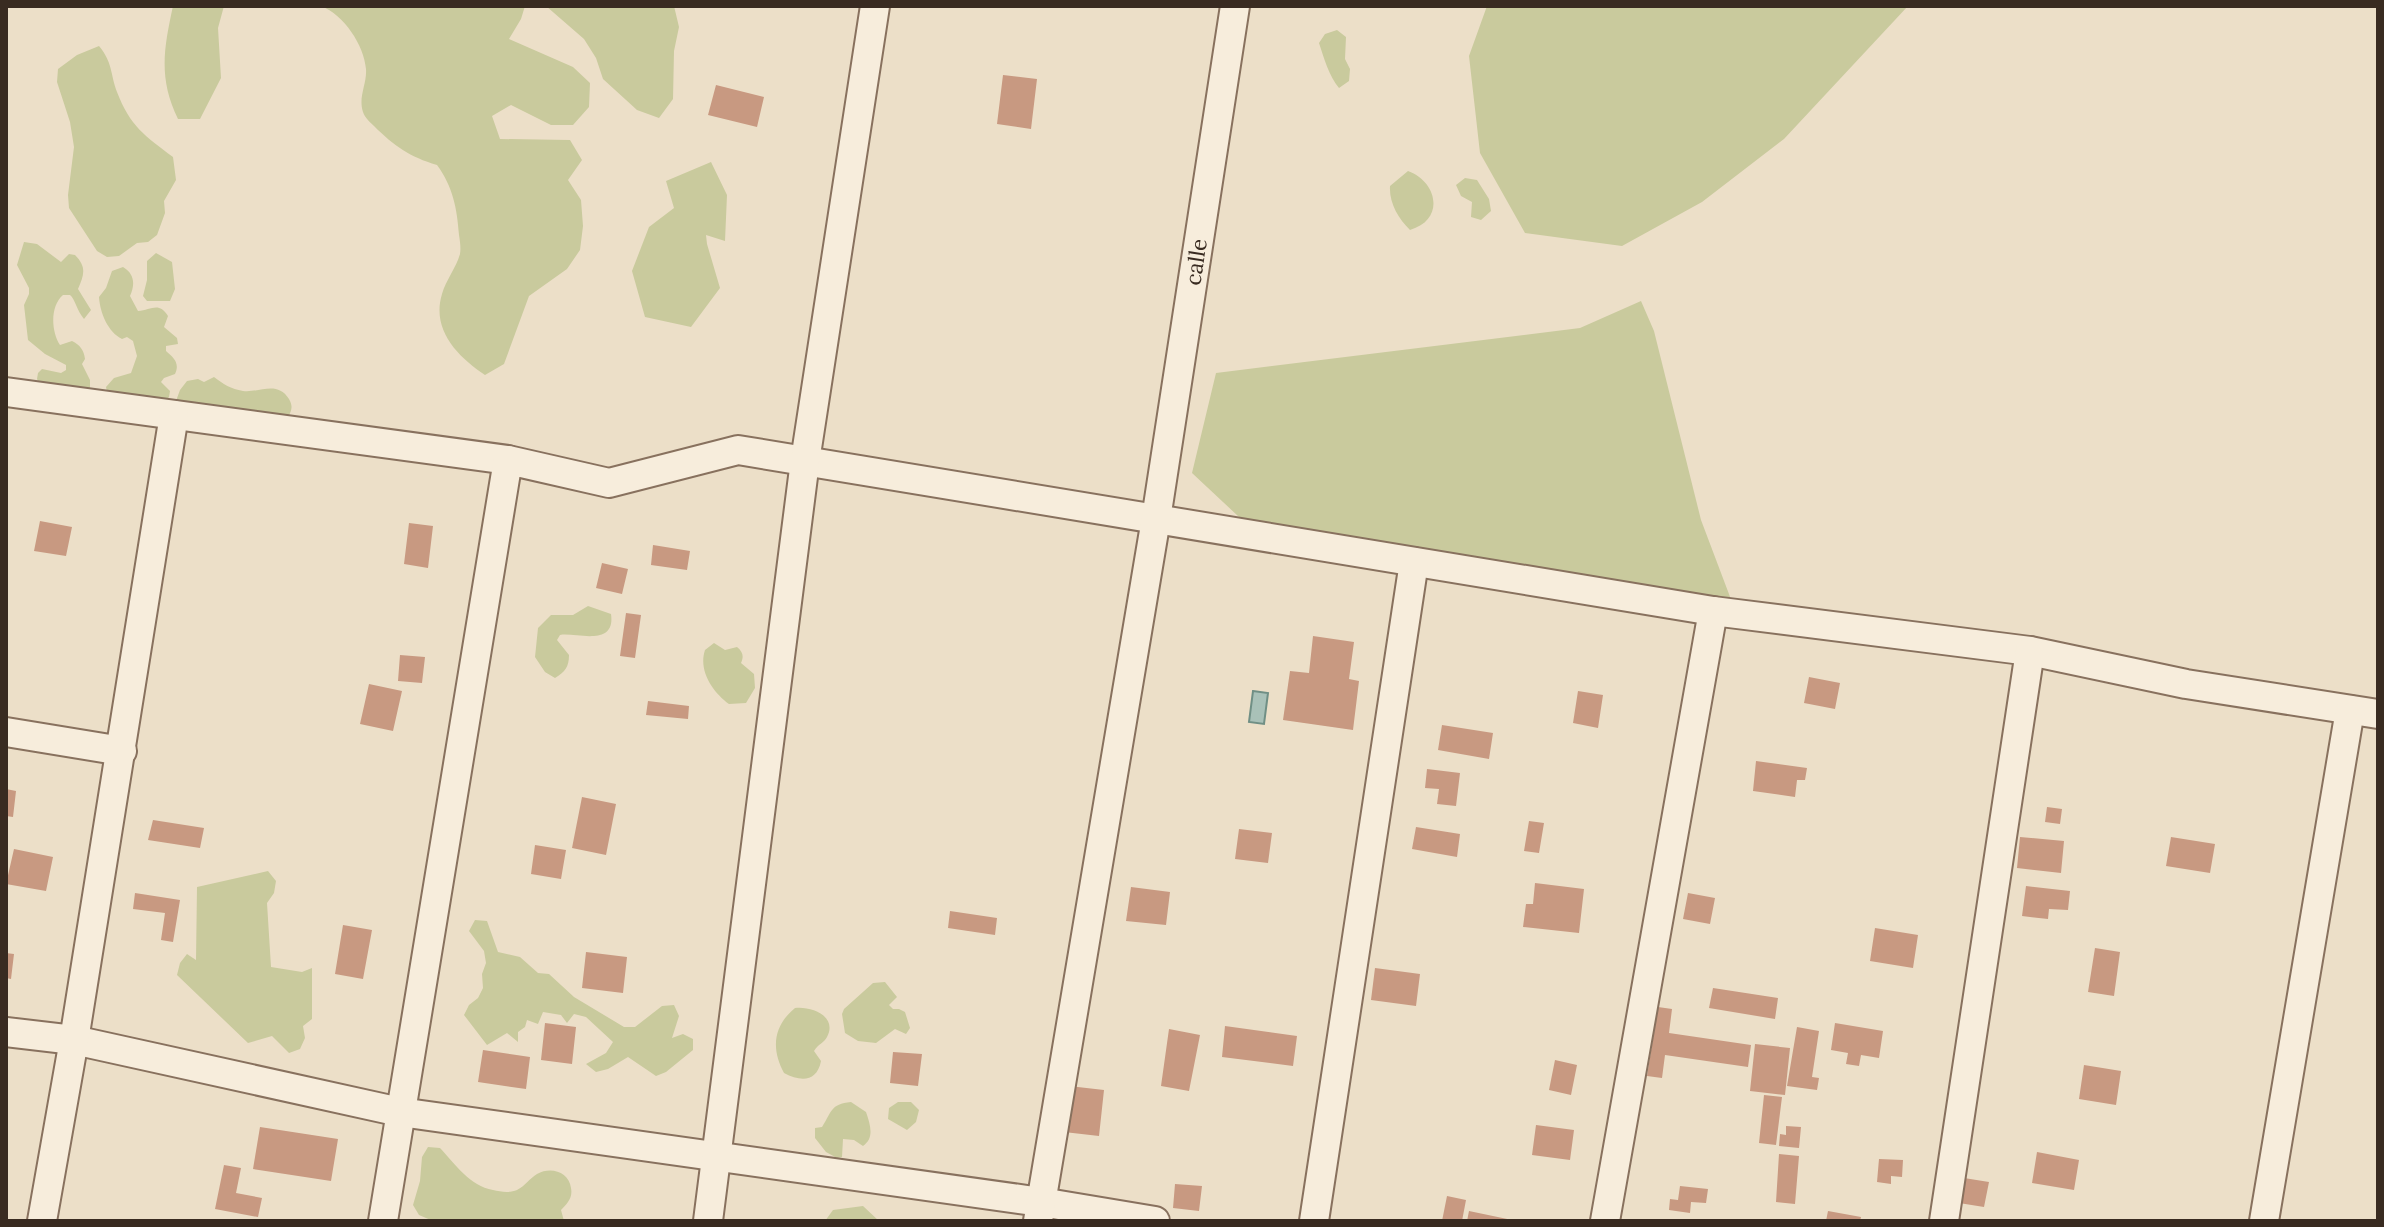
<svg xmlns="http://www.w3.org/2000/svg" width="2384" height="1227" font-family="Lora,serif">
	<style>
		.green { fill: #c9ca9d }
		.water { fill: #a9c1b8; stroke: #708f85; stroke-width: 2 }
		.building { fill: #c89981 }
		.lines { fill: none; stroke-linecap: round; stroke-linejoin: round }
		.minor-casing { stroke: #88715e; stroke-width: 32 }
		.minor { stroke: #f7eddc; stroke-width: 28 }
		.labels { text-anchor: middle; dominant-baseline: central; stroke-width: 6; stroke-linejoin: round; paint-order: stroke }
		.street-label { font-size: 22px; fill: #392b21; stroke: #f4ead8 }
	</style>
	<rect width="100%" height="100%" fill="#ecdfc8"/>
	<path class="green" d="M173,6h51l-6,22 3,50 -21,41h-22c-20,-41 -14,-71 -5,-113z
		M321,6h204l-4,13 -12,20 64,28 17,16 -1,24 -16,18h-22l-40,-20 -19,11 8,23 70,1 12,20 -14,20 13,20 2,26 -3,24 -13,19 -38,27 -25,68 -19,11c-27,-18 -54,-45 -43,-81 4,-14 14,-26 18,-40 1,-6 0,-13 -1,-19 -2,-27 -6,-48 -22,-70 -27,-8 -43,-19 -63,-39 -4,-4 -9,-8 -11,-14 -5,-15 4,-28 3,-43 -2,-24 -22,-54 -45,-63z
		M546,6h128l5,21 -5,24 -1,48 -14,19 -22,-8 -34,-31 -7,-21 -12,-19z
		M1487,6h421l-124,133 -82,63 -80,44 -97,-13 -45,-80 -11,-97z
		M1337,30l9,7 -1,22 5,10 -1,12 -10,7c-10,-12 -15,-30 -20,-45l6,-9z
		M99,46c14,17 11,27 18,46 13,34 28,44 56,65l3,23 -12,21 1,12 -8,22 -9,7 -11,1 -18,13 -12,1 -10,-6 -28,-43 -1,-13 6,-48 -4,-25 -13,-40 1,-13 19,-14z
		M711,162l16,33 -2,46 -19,-6 1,9 13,44 -29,39 -46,-10 -13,-46 17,-44 25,-19 -8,-27z
		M1408,171c30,11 37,49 2,59 -12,-12 -21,-27 -20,-44z
		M1465,178l12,2 12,19 2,12 -10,9 -10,-3 1,-15 -11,-6 -5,-11z
		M24,242l13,2 24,18 8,-8 6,1c12,12 9,20 3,34l13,21 -7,9c-7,-8 -9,-20 -14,-24h-7c-13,11 -12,36 -3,50l12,-4c8,4 12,9 13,18l-3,5 8,16v13l-23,-2 -1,-6 -24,4 -5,-10 1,-6 4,-4 19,4 5,-3v-5l-21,-11 -17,-14 -4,-35 5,-11v-6l-12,-23z
		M156,253l16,9 3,27 -5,12h-23l-4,-5 4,-16v-19z
		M123,267c12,7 12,18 7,29l8,15c13,-1 21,-10 30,5l-4,11 13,11 1,6 -12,2v5c8,7 14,12 9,23l-11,4 -3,4 9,9 -1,6 -4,4 -58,-9 -1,-5 8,-9 17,-5 6,-17 -4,-15 -6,-4 -5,2c-14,-7 -22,-26 -23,-42l7,-9 6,-17z
		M1641,301l13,30 47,189 34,90 -481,-79 -62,-58 24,-100 364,-45z
		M214,377c9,7 17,12 29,14 17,2 34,-11 46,8 4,7 3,11 -1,18l-112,-16 4,-11 7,-9 11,-2 6,3z
		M588,606l23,8c5,34 -36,18 -51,21l-3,5 12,15c0,12 -4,17 -14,23l-10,-6 -10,-15 3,-29 13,-13h22z
		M714,643l11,7 12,-3c6,5 7,9 4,16l13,11 1,14 -9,15 -17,1c-16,-12 -31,-33 -24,-54z
		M268,871l8,10 -2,12 -7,10 4,64 31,5 10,-4v51l-9,7 2,12 -5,11 -11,4 -17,-17 -24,7 -71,-68 3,-12 7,-9 9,6 1,-73z
		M475,920l12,1 11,31 22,5 18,16 11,1 25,23 50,30h11l27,-21 12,-1 5,11 -7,22 11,-4 10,5v11l-27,22 -10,4 -28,-19 -20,12 -12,3 -10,-8 20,-11 7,-11 -27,-25 -12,-3 -7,9 -6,-8 -18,-3 -5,12 -11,-4 -2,7 -7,5v10l-11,-9 -20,12 -23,-30 5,-10 9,-7 5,-10 -1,-14 4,-11 -2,-12 -15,-20z
		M885,982l12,15 -8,8 4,4h6l6,3 5,16 -4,6 -11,-5 -19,14 -18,-2 -13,-8 -3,-19 2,-5 29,-26z
		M795,1008c16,-2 43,8 32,29 -3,6 -9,7 -13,14l7,10c-4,21 -20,21 -37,12 -13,-24 -11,-47 11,-65z
		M851,1102l15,10c4,12 9,26 -3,34l-9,-6 -11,-1 -1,18 -5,1 -11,-6 -11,-14v-10l7,-1c10,-15 8,-23 29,-25z
		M898,1102h13l8,8 -3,12 -9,8 -19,-11 1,-11z
		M428,1147l12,1c15,16 30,38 53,42 8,2 17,3 24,0 8,-4 13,-12 20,-16 14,-8 32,-2 34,14 2,10 -4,16 -10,22l3,11h-131l-14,-6 -6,-10 7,-24 2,-24z
		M863,1206l16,15h-54l8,-11z"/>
	<path class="water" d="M1253,691l15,2 -4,31 -15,-2z"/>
	<path class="building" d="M1003,75l34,4 -6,50 -34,-5z
		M716,85l48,12 -7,30 -49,-12z
		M40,521l32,6 -6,29 -32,-5z
		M409,523l24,3 -5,42 -24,-4z
		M653,545l37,6 -3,19 -36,-5z
		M602,563l26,6 -6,25 -26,-6z
		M626,613l15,2 -6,43 -15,-2z
		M1313,636l41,6 -5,37 10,2 -6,49 -70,-10 7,-49 19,2z
		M400,655l25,2 -3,26 -24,-2z
		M1809,677l31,6 -5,26 -31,-6z
		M369,684l33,7 -9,40 -33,-7z
		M1578,691l25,4 -5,33 -25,-5z
		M648,701l41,5 -1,13 -42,-4z
		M1442,725l51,8 -4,26 -51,-9z
		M1756,761l51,7 -2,12h-8l-2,17 -42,-6z
		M1427,769l33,4 -4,33 -19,-2 2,-15 -14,-1z
		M6,789l10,2 -3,26 -7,-1z
		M582,797l34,7 -10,51 -34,-7z
		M2047,807l15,2 -2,15 -15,-2z
		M153,820l51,8 -4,20 -52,-8z
		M1529,821l15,2 -5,30 -15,-2z
		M1416,827l44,7 -3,23 -45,-8z
		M1239,829l33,4 -4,30 -33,-4z
		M2020,837l44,4 -3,32 -44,-5z
		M2171,837l44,7 -5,29 -44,-7z
		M535,845l31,5 -5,29 -30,-5z
		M14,849l39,8 -7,34 -40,-7z
		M1535,883l49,6 -5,44 -56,-6 3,-23h7z
		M2026,886l44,5 -2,19 -19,-1 -1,10 -26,-3z
		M1131,887l39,5 -4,33 -40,-4z
		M135,893l45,7 -7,42 -12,-2 4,-27 -32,-4z
		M1688,893l27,5 -5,26 -27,-5z
		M950,911l47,7 -2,17 -47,-7z
		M343,925l29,5 -9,49 -28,-5z
		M1875,928l43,7 -5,33 -43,-7z
		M2095,948l25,4 -6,44 -26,-4z
		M586,952l41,5 -4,36 -41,-5z
		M6,953l8,1 -3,25 -5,-1z
		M1375,968l45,6 -4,32 -45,-6z
		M1713,988l65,10 -3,21 -66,-11z
		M1658,1007l14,2 -3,24 82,12 -3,22 -83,-12 -3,23 -15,-2z
		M545,1023l31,4 -4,37 -31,-4z
		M1835,1023l48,8 -4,27 -18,-3 -2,11 -13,-2 2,-11 -17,-3z
		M1225,1026l72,10 -4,30 -71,-9z
		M1797,1027l22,4 -7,46 7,1 -2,12 -30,-4z
		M1169,1029l31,6 -11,56 -28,-5z
		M1755,1044l35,4 -5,47 -35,-4z
		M483,1050l47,7 -4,32 -48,-7z
		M893,1052l29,2 -4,32 -28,-3z
		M1555,1060l22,5 -6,30 -22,-5z
		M2084,1065l37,6 -5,34 -37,-6z
		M1069,1086l35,4 -5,46 -35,-4z
		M1764,1095l18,2 -6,48 -17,-2z
		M1536,1125l38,5 -4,30 -38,-5z
		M1786,1126l15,1 -2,21 -20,-2 1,-12 6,1z
		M260,1127l78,12 -7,42 -78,-12z
		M2037,1152l42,8 -5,30 -42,-7z
		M1779,1154l20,2 -4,48 -19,-2z
		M1879,1159l24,1 -1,17 -11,-1v8l-14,-2z
		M224,1165l17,3 -5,25 26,5 -4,19 -43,-8z
		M1964,1178l25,4 -5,25 -25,-4z
		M1175,1184l27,2 -3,25 -26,-3z
		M1680,1186l28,3 -2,14 -15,-1 -1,11 -21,-3 1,-11 8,1z
		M1447,1196l19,4 -4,21h-20z
		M1469,1211l43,9v1h-45z
		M1828,1211l33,6 -1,4h-34z"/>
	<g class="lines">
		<g class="minor-casing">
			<g id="minor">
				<path d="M6,392l502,68"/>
				<path d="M6,732l116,19"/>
				<path d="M6,1032l68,8 326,72 641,90 114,19"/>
				<path d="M42,1221l32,-181 100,-625"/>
				<path d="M383,1221l125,-761 101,23 129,-33 975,161 317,40 156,33 192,30"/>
				<path d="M708,1221l97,-760 70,-455"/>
				<path id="s1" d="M1038,1221l118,-702 79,-513"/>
				<path d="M1314,1221l100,-659"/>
				<path d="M1605,1221l108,-610"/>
				<path d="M1944,1221l86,-570"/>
				<path d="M2264,1221l86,-511"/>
			</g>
		</g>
		<use href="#minor" class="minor"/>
	</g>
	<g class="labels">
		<g class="street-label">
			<text stroke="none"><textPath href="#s1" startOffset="972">calle</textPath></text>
		</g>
	</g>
	<rect width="2384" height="1227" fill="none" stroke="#392b21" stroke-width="16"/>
</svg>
